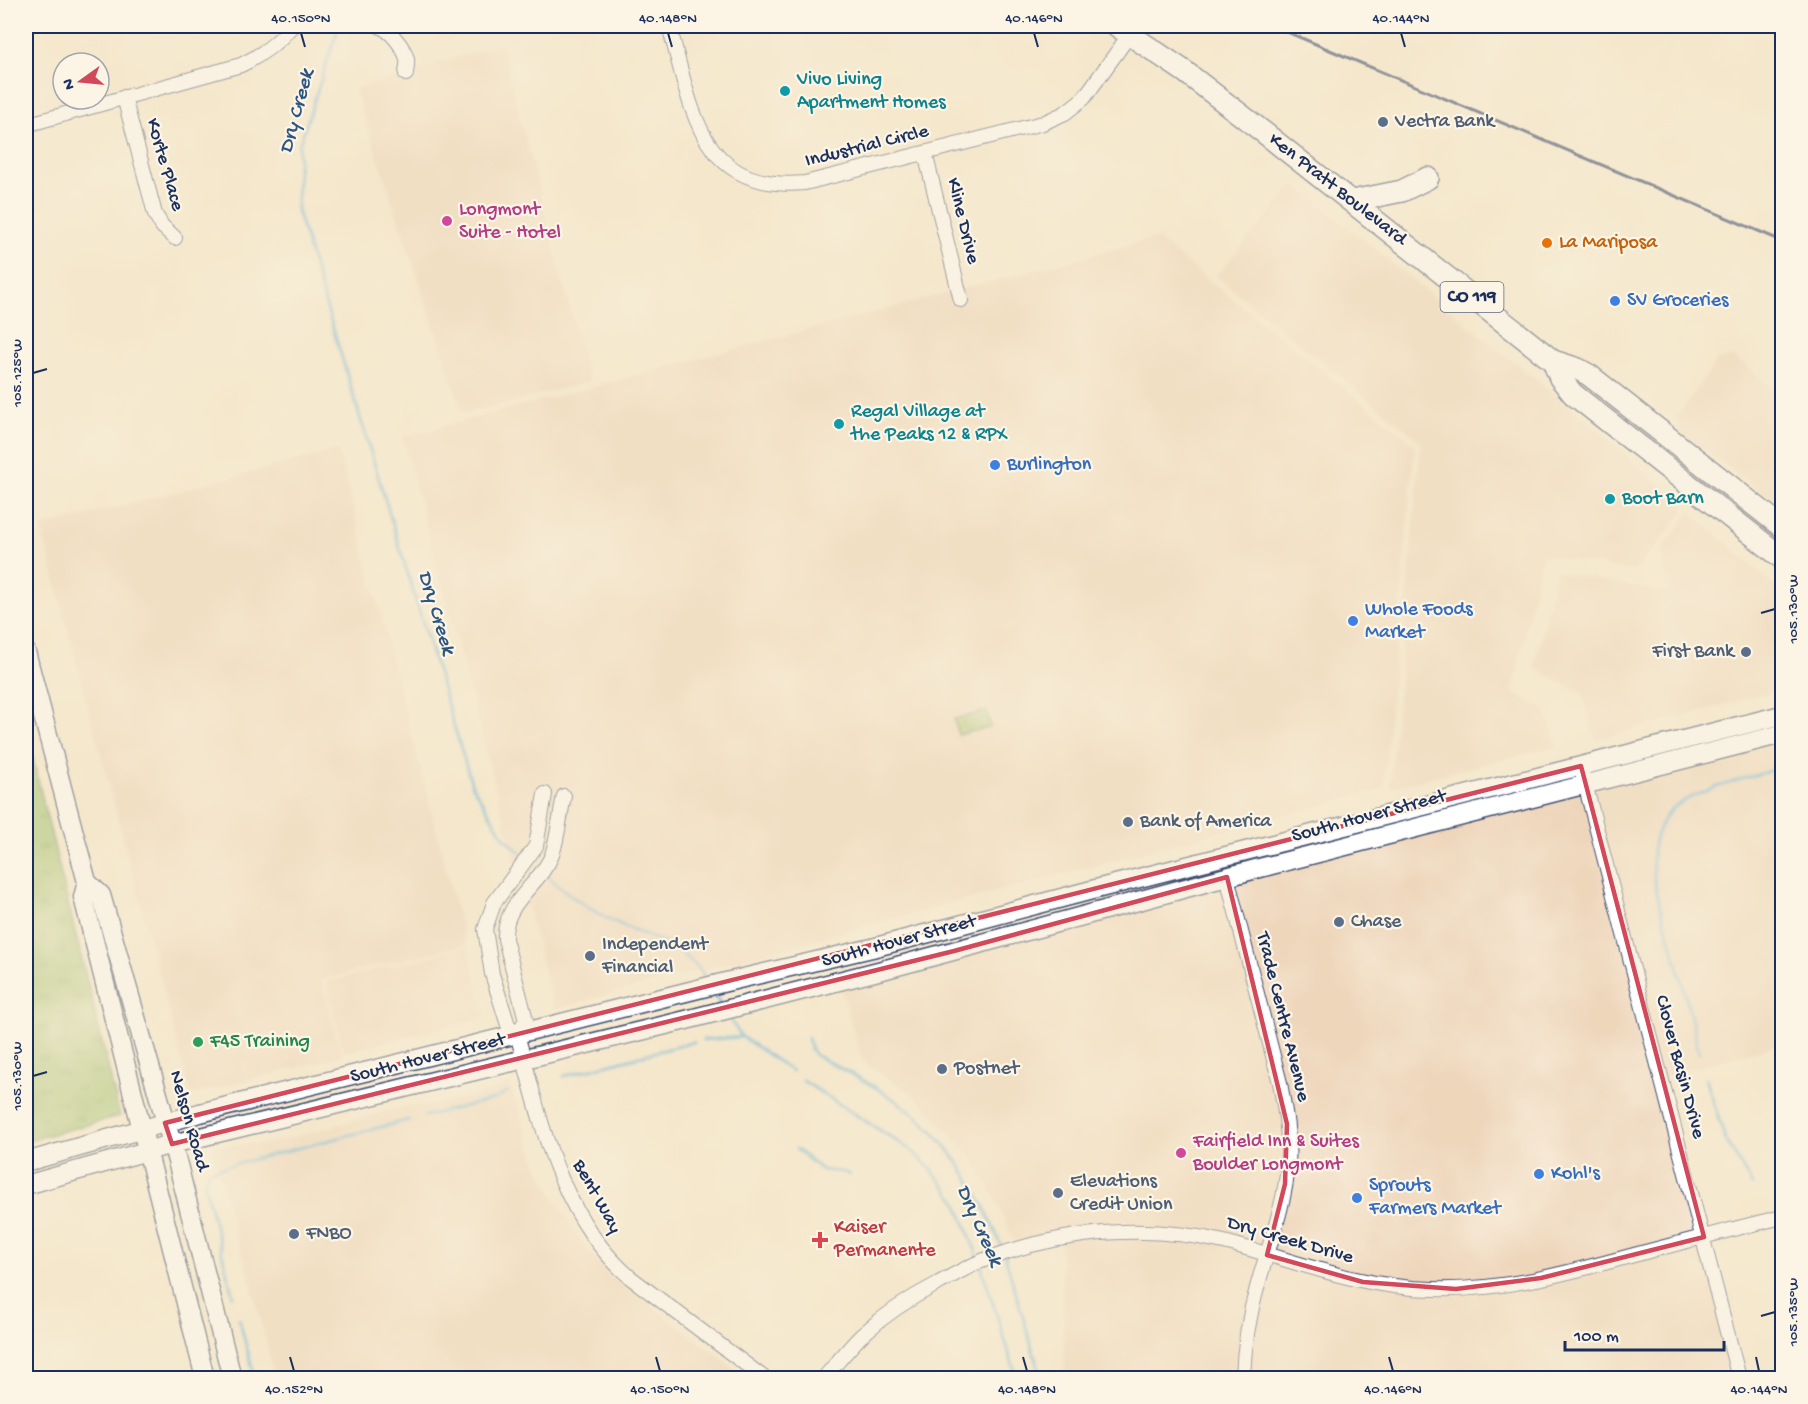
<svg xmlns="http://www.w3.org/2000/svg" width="1808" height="1404" font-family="'Gochi Hand',sans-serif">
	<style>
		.built { fill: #eed6bb }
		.grass { fill: url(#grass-dots); stroke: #5b7864; stroke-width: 1.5 }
		.park { fill: url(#park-tufts); stroke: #5b7864; stroke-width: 1.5 }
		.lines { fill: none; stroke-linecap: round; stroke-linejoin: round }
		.stream { stroke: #5cafd7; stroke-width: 3 }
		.minor-casing { stroke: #3c4b6e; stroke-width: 16 }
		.major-casing { stroke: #3c4b6e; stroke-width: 21 }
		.highway-casing { stroke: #3c4b6e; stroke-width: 24 }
		.minor { stroke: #fff; stroke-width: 14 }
		.major { stroke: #fff; stroke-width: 18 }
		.highway { stroke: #fff; stroke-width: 21 }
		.rail { stroke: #1b2f5e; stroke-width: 3 }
		.marked { fill: none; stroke: #d1495b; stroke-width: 4.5; stroke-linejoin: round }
		.ticks { fill: none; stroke: #1b2f5e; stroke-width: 2 }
		.culture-dot { fill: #0f9aa8; stroke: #fcf5e5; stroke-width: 2 }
		.service-dot { fill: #5c6f8a; stroke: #fcf5e5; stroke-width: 2 }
		.hotel-dot { fill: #d1479c; stroke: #fcf5e5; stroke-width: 2 }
		.food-dot { fill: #e8710a; stroke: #fcf5e5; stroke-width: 2 }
		.shop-dot { fill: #3f7fe0; stroke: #fcf5e5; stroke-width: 2 }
		.leisure-dot { fill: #2e9e5b; stroke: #fcf5e5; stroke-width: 2 }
		.health-dot { fill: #e0444e; stroke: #fcf5e5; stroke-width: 2 }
		.labels { text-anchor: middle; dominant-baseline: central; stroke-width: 4.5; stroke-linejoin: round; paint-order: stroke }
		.shield { fill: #fcf5e5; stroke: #5e6a86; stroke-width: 1.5 }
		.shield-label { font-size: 18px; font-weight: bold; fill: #1b2f5e }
		.culture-label { font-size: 20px; fill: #0d838f; stroke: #fcf5e5; text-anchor: start }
		.service-label { font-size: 20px; fill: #4e5e75; stroke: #fcf5e5; text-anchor: start }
		.street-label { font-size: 20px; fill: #1b2f5e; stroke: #fcf5e5 }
		.hotel-label { font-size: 20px; fill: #b23c85; stroke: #fcf5e5; text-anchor: start }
		.food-label { font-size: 20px; fill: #c56008; stroke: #fcf5e5; text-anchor: start }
		.shop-label { font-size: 20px; fill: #366cbe; stroke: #fcf5e5; text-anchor: start }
		.leisure-label { font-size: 20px; fill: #27864d; stroke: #fcf5e5; text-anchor: start }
		.health-label { font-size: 20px; fill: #be3a42; stroke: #fcf5e5; text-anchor: start }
		.water-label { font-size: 21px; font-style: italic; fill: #2e5582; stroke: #fcf5e5 }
		.neatline { fill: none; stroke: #1b2f5e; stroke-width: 2 }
		.ticks-label { font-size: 15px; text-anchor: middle; fill: #1b2f5e }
	</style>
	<defs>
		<pattern id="grass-dots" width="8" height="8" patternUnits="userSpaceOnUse" patternTransform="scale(1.5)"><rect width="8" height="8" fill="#9bc06a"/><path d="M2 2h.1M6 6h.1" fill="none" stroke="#7e9c5a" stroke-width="1.8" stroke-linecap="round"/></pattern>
		<pattern id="park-tufts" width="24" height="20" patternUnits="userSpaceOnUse" patternTransform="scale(1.5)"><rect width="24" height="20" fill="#9bc06a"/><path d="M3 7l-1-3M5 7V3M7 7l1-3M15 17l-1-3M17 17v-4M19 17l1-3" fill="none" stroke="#7e9c5a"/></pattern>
	</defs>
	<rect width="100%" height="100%" fill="#fcf5e5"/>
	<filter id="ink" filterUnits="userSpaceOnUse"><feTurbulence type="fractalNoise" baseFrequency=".0167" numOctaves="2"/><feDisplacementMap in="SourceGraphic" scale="12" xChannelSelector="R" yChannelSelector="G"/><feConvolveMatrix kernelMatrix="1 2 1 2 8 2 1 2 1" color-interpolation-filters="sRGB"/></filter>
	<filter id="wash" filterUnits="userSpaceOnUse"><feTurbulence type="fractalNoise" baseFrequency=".008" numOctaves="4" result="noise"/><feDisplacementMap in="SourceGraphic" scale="24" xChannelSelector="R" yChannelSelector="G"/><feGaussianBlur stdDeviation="1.35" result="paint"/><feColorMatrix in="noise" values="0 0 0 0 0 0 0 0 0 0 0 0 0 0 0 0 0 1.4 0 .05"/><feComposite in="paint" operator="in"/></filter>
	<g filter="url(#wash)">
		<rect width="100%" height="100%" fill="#f4e7cc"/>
		<path class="built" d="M501,44l88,338 -126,32 -108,-325z
			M1295,184l294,239 97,85 -51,63 -93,-16 -30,138 34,17 12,36 -168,42 31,-346 -205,-166z
			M1156,238l259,207 -32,344 -829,220 -151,-572z
			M1735,357l38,32 9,2v115l-101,-73 -5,-15 41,-58z
			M338,450l128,495 -145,35 21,76 -151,39 -150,-568z
			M1691,512l91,81v92l-3,5 -184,50 -13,-46 -48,-27 22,-95 113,21 -8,-42z
			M1782,734v310l-120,32 -76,-291z
			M1585,785l154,593h-674l-5,-139 -43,10 -21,-49 -23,-42 -58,-62 -44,-29 -10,-10 -22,-76z
			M468,947l18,70 -142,36 -18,-71z
			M510,1083l26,79 20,39 24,39 15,19 19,19 133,100h-472l-27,-106 -17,-53 -19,-72 53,-4 21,-4 122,-33 29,-2 47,-11z"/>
		<path class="grass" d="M987,711l4,16 -33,8 -4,-16z"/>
		<path class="park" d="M26,731l94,385 -94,25z"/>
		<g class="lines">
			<path class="stream" d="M339,26l-40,120 -2,64 175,575 32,52 19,18
				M546,875c16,15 37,30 57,41 36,20 81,25 104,64
				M713,991l8,15
				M728,1017l14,20 50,34
				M808,1038l3,11 4,6c33,17 66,33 95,56 45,35 72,87 93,139
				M703,1040l39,-3
				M1699,1053c-7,-32 -15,-65 -24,-97 -12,-44 -44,-113 1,-150 21,-16 79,-30 106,-39
				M564,1076l130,-34
				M1706,1079l19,59 27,47
				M802,1080l110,71 19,18 25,32 22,56
				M425,1116l70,-17 12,-7
				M796,1149l26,21 21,2 7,3
				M1005,1256l36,122
				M981,1266l36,112
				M233,1296l-28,-109 1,-12 6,-5 197,-50
				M239,1319l16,59"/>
		</g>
	</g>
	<g filter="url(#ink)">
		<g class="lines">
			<g class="minor-casing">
				<path id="minor" d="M379,26c11,4 25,21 28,33 1,4 -1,11 -1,15
					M669,26c23,80 29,167 136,157l238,-60 22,-10 19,-15 46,-64
					M124,97l31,117 7,12 13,12
					M26,125l215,-60c21,-10 36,-21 51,-39
					M925,153l36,147
					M1583,776l156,602
					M545,794l-9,52 -42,57 -9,26 7,45 16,51 9,9c24,87 42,183 114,244l133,100
					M1227,877l53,206c5,27 10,54 8,81 -3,41 -19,81 -30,120 -9,31 -14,62 -15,94
					M517,1034l9,-14 -21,-81c-2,-37 35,-54 47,-84 6,-18 8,-40 12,-59
					M824,1378c12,-14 24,-29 37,-42 23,-21 49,-38 76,-52 17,-9 33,-19 50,-25 75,-28 159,-36 237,-17 70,18 135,46 209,47 69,2 135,-16 201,-34 49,-13 99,-26 148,-38"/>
			</g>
			<g class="major-casing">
				<path id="major" d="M26,652l61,230 -4,15 122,481
					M87,882l14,13 76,266 55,217
					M26,1162l174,-49 526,-131 146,-34 220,-58 690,-175
					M26,1185l146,-41 506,-122 212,-54 366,-99 526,-135"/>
			</g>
			<g class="highway-casing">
				<path id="highway" d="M1117,26l67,45 83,64 286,226 25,8 11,6 193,152
					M1352,201l50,-10 26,-13
					M1553,361l7,17 13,16 209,164"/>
			</g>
			<use href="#minor" class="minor"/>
			<use href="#major" class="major"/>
			<use href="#highway" class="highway"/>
			<path class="rail" d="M1273,26l509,215"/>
		</g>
	</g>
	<path d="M0 0H1808V1404H0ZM1581,766l123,471 -163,41 -85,11 -93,-7 -96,-27 18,-71 2,-60 -60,-247 -273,74 -782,193 -7,-21z" fill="#f4e7cc" fill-opacity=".55" fill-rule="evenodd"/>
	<path class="marked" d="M1581,766l123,471 -163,41 -85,11 -93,-7 -96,-27 18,-71 2,-60 -60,-247 -273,74 -782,193 -7,-21z"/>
	<path class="ticks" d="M301,33l4,14M668,33l4,14M1034,33l4,14M1401,33l4,14M33,373l14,-4M1761,613l14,-4M33,1076l14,-4M1761,1316l14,-4M290,1357l4,14M656,1357l4,14M1023,1357l4,14M1389,1357l4,14M1756,1357l3,14"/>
	<g class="culture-dot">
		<circle cx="785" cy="91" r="6"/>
		<circle cx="839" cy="424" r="6"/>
		<circle cx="1610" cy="499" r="6"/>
	</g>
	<g class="service-dot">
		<circle cx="1383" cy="122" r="6"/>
		<circle cx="1746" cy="652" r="6"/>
		<circle cx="1128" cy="822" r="6"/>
		<circle cx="1339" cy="922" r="6"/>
		<circle cx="590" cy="956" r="6"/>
		<circle cx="942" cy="1069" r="6"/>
		<circle cx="1058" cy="1193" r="6"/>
		<circle cx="294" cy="1234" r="6"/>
	</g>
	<g class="hotel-dot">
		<circle cx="447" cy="221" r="6"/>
		<circle cx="1181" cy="1153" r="6"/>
	</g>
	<circle class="food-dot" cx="1547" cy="243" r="6"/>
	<g class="shop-dot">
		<circle cx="1615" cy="301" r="6"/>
		<circle cx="995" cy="465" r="6"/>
		<circle cx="1353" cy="621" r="6"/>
		<circle cx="1539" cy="1174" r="6"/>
		<circle cx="1357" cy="1198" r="6"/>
	</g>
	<circle class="leisure-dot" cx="198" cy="1042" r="6"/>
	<path class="health-dot" d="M817 1231h6v6h6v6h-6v6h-6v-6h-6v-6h6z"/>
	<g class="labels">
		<rect class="shield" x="1440.5" y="282" width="63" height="30" rx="4.5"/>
		<g class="shield-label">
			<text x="1472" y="297">CO 119</text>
		</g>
		<g class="culture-label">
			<text x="797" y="80">Vivo Living<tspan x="797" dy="23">Apartment Homes</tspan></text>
			<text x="851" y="412">Regal Village at<tspan x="851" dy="23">the Peaks 12 &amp; RPX</tspan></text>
			<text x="1622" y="499">Boot Barn</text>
		</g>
		<g class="service-label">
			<text x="1395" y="122">Vectra Bank</text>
			<text x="1734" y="652" text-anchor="end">First Bank</text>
			<text x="1140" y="822">Bank of America</text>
			<text x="1351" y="922">Chase</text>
			<text x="602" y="945">Independent<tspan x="602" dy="23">Financial</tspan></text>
			<text x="954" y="1069">Postnet</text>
			<text x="1070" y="1182">Elevations<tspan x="1070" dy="23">Credit Union</tspan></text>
			<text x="306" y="1234">FNBO</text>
		</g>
		<g class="street-label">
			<text transform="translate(867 147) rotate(-14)">Industrial Circle</text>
			<text transform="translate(164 165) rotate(74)">Korte Place</text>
			<text transform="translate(1337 190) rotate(38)">Ken Pratt Boulevard</text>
			<text transform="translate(962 221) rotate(76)">Kline Drive</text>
			<text transform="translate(1369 817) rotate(-15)">South Hover Street</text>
			<text transform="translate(899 942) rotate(-15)">South Hover Street</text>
			<text transform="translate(1282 1017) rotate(76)">Trade Centre Avenue</text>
			<text transform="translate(428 1059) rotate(-14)">South Hover Street</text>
			<text transform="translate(1679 1067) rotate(75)">Clover Basin Drive</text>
			<text transform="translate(188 1121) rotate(74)">Nelson Road</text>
			<text transform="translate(596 1197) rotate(61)">Bent Way</text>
			<text transform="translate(1290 1241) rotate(16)">Dry Creek Drive</text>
		</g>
		<g class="hotel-label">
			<text x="459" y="210">Longmont<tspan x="459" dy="23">Suite - Hotel</tspan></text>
			<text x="1193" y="1142">Fairfield Inn &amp; Suites<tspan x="1193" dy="23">Boulder Longmont</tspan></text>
		</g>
		<g class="food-label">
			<text x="1559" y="243">La Mariposa</text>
		</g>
		<g class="shop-label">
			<text x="1627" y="301">SV Groceries</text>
			<text x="1007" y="465">Burlington</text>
			<text x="1365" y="610">Whole Foods<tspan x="1365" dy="23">Market</tspan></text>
			<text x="1551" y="1174">Kohl's</text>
			<text x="1369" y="1186">Sprouts<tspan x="1369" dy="23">Farmers Market</tspan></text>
		</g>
		<g class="leisure-label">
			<text x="210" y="1042">F45 Training</text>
		</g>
		<g class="health-label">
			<text x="834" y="1228">Kaiser<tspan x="834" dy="23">Permanente</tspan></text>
		</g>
		<g class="water-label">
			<text transform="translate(298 112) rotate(-75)">Dry Creek</text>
			<text transform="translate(435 613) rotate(73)">Dry Creek</text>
			<text transform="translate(978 1226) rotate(66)">Dry Creek</text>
		</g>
	</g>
	<rect width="1808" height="1404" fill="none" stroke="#fcf5e5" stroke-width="66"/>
	<g transform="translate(81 81) rotate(255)"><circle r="28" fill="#fcf5e5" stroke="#a2a6af" stroke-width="1.5"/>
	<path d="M0-4.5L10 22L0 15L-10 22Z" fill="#d1495b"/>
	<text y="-9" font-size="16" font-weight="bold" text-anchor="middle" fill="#1b2f5e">N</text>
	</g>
	<path d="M1565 1341v9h159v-9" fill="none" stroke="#1b2f5e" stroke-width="3"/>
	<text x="1574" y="1341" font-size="18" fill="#1b2f5e" stroke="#fcf5e5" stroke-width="4.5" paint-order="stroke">100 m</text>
	<rect x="33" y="33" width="1742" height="1338" class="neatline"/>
	<g class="ticks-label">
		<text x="301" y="22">40.150°N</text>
		<text x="668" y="22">40.148°N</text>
		<text x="1034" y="22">40.146°N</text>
		<text x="1401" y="22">40.144°N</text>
		<text transform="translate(16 373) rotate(-90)" y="5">105.125°W</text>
		<text transform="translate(1792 609) rotate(-90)" y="5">105.130°W</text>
		<text transform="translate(16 1076) rotate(-90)" y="5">105.130°W</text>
		<text transform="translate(1792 1312) rotate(-90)" y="5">105.135°W</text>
		<text x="294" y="1393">40.152°N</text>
		<text x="660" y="1393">40.150°N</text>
		<text x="1027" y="1393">40.148°N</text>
		<text x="1393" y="1393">40.146°N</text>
		<text x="1759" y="1393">40.144°N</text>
	</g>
</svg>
